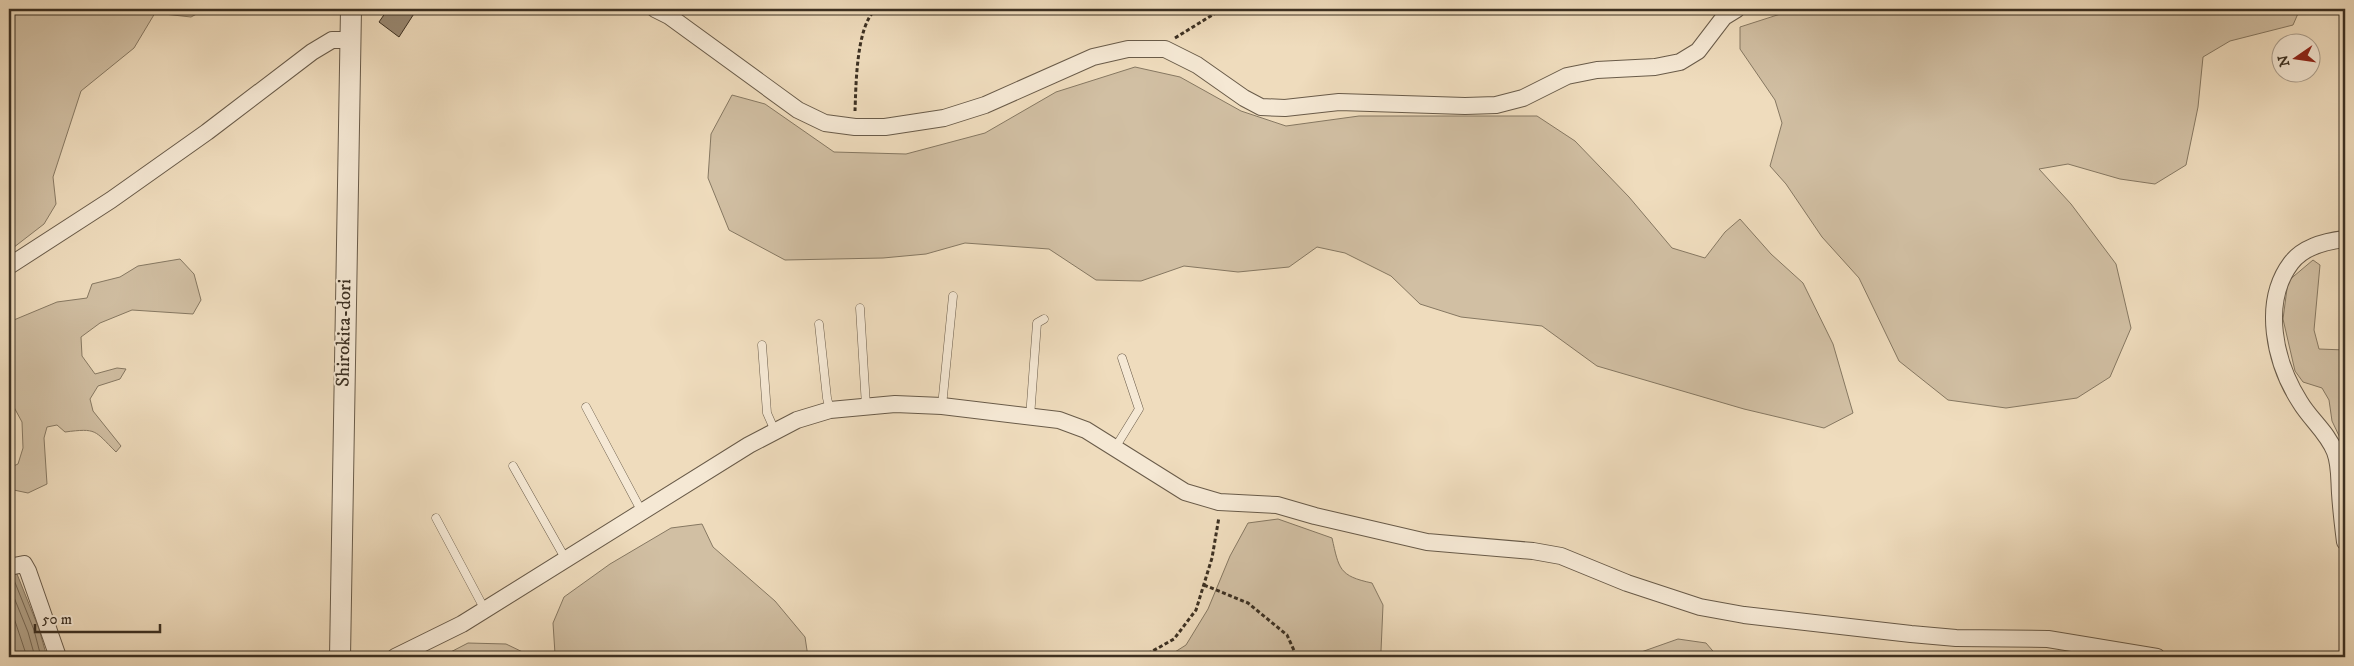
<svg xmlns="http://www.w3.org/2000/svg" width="2354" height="666" font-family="'IM FELL DW Pica',serif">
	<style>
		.green { fill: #d1bfa3; stroke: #867862 }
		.water { fill: #b2a288; stroke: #83745f }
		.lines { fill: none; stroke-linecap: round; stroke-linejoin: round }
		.shore { stroke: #776955; stroke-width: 1 }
		.building { fill: #998973; stroke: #3c3022 }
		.service-casing { stroke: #695b49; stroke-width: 9 }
		.minor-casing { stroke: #695b49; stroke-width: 18 }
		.tertiary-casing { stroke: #695b49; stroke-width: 22 }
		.path { stroke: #3c3022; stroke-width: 3; stroke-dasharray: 4 2.5; stroke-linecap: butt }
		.service { stroke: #f5e8d4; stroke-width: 8 }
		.minor { stroke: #f5e8d4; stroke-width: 16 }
		.tertiary { stroke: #f5e8d4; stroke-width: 20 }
		.labels { text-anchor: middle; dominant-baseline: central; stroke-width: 4; stroke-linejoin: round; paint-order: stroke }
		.street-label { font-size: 19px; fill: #3c3022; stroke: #f5e8d4 }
	</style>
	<rect width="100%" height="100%" fill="#efdcbd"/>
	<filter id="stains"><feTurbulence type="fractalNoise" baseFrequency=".004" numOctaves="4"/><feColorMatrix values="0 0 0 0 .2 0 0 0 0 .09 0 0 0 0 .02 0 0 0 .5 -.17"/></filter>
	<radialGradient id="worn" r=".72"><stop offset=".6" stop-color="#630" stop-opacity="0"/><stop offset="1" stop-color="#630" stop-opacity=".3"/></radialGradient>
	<path class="green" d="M9,9h197l-15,8 -36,-4 -21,35 -53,43 -28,86 3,27 -12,20 -35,27z
		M1796,9h504l-7,16 -63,16 -27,16 -5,50 -12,58 -31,19 -35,-5 -52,-15 -29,5 32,35 45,60 15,64 -21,49 -33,21 -71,10 -58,-8 -49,-39 -40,-83 -37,-41 -36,-53 -16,-18 12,-43 -7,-23 -35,-51v-22z
		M1135,67l45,10 61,34 45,15 73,-10h178l38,25 54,56 43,51 33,10 20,-26 15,-13 31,35 32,29 30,61 20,69 -29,15 -80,-19 -147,-43 -55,-40 -81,-9 -41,-13 -29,-28 -46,-23 -28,-6 -28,20 -51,5 -54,-6 -43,15 -45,-1 -47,-31 -84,-6 -39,11 -43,4 -98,2 -56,-30 -21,-52 3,-44 21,-39 33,9 69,48 72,2 79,-21 71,-41z
		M180,259l14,15 7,26 -8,14 -61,-4 -32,13 -19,14 1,19 13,18 22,-6 9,1 -6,10 -22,7 -8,13 3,12 28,35 -5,6c-22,-22 -19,-24 -51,-20l-8,-7 -10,2 -3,11 3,46 -19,9 -19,-4v-21l9,-4 5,-16 -1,-26 -13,-24v-76l48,-20 30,-4 5,-14 28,-7 18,-11z
		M2313,260l7,5 -6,65 5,19 26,1v106l-4,-16 -9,-19 -3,-21 -7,-12 -19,-6 -8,-11 -12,-52 5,-38z
		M1278,519l54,19c7,31 7,38 40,45l11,22 -2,46 -3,6h-211l19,-12 22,-36 22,-53 18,-33z
		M702,524l11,23 62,54 30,36 3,20h-367l27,-14 38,1 25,12 24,-2 -2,-31 11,-26 46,-33 61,-36z
		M1678,639l28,4 12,14h-91z"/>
	<path class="water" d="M9,574h8l22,55 8,28h-38z"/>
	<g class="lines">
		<path class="shore" d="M9,579l5,1 20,50 7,27
			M9,585l19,47 7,25
			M9,603l18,54"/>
	</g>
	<path class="building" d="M388,9h29l-18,28 -20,-15z"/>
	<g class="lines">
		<g class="service-casing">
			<path id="service" d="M860,308l6,98
				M819,324l8,74 3,12
				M762,345l5,68 8,18
				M942,406l11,-110
				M586,407l56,105
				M1030,417l7,-94 7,-4
				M1115,448l24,-39 -17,-51
				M513,466l52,92
				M436,518l49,92"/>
		</g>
		<g class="minor-casing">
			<path id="minor" d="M655,9l14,7 129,94 27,13 30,4h30l59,-9 41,-13 108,-48 35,-8h37l32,16 47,33 17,9 24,1 54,-6 126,4 31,-1 27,-7 44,-22 30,-6 58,-3 25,-5 18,-11 26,-34 13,-8
				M2345,239c-18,2 -42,8 -54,24 -30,40 -16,100 9,139 10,17 28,31 35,50 5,13 4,27 5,41 1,16 3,33 5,49
				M9,266l102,-66 96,-68 105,-80 20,-12h18
				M9,567l15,-3 4,7 30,86
				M395,657l67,-33 287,-179 48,-25 33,-10 65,-6 47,2 117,14 27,10 99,62 34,10 58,3 38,11 112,26 106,9 28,5 66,27 73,24 44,8 167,19 45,4 92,1 109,18"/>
		</g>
		<g class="tertiary-casing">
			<path id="tertiary" d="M340,657l11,-648"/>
		</g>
		<path class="path" d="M1175,38l47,-29
			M855,111c1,-25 1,-85 21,-102
			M1204,585l44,18 39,32 10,22
			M1142,657l32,-18 22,-29 16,-52 7,-41"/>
		<use href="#service" class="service"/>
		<use href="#minor" class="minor"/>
		<use href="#tertiary" class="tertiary"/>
	</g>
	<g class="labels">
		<g class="street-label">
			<text transform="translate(344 333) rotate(-89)">Shirokita-dori</text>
		</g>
	</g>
	<rect width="2354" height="666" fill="none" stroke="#efdcbd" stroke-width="30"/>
	<rect x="10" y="10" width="2334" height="646" fill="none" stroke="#3c3022" stroke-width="2.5"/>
	<rect x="15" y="15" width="2324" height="636" fill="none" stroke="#3c3022"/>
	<g transform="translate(2296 58) rotate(257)"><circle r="24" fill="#f5e8d4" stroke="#ab9e8d"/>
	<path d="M0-4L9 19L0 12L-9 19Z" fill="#8f2418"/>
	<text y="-8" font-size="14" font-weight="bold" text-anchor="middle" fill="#3c3022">N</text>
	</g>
	<path d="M35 624v8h125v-8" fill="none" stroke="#3c3022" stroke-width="2.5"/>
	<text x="42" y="624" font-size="15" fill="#3c3022" stroke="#f5e8d4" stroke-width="4" paint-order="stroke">50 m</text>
	<rect width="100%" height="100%" filter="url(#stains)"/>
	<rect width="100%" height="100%" fill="url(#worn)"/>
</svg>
